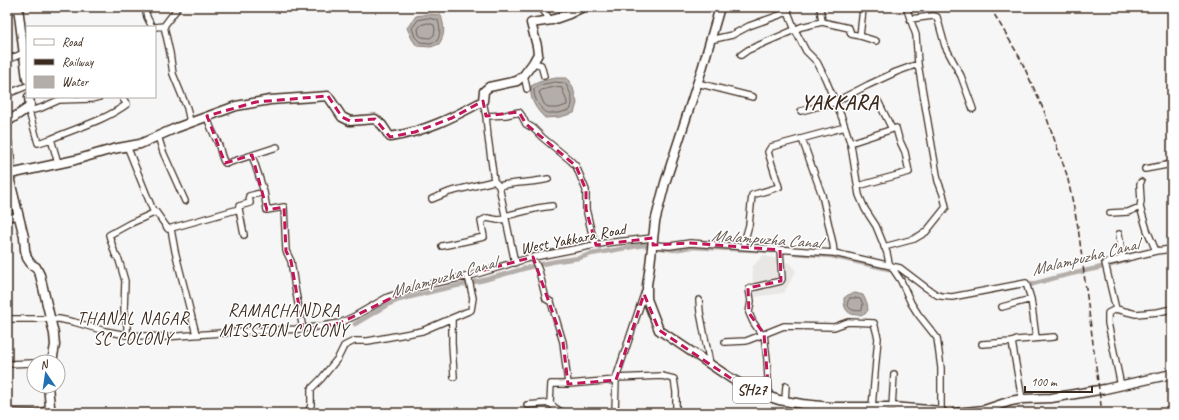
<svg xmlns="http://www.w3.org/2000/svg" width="1179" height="420" font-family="Caveat,sans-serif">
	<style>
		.built { fill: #e9e7e6 }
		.water { fill: #b4aeaa; stroke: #847972 }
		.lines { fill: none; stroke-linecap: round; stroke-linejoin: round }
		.shore { stroke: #6b5f56; stroke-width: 1 }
		.canal { stroke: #b4aeaa; stroke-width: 4.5 }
		.street-casing { stroke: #3b2a1e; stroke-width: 8 }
		.secondary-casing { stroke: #3b2a1e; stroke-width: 11 }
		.primary-casing { stroke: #3b2a1e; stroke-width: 11 }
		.street { stroke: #fff; stroke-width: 5.5 }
		.secondary { stroke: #fff; stroke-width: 8 }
		.primary { stroke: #fff; stroke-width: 8 }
		.rail { stroke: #3b2a1e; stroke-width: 1.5; stroke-dasharray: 6 3; stroke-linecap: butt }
		.marked { fill: none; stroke: #c2185b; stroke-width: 3; stroke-dasharray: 8 5; stroke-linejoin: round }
		.labels { text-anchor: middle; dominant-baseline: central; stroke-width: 3; stroke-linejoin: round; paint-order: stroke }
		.shield { fill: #fff; stroke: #766a62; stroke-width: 1 }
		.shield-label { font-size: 15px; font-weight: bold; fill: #3b2a1e }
		.street-label { font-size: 16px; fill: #3b2a1e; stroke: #fff }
		.water-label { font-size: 17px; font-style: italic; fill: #65584f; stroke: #fff }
		.neighbourhood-label { font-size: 17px; letter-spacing: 1px; fill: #3b2a1e; stroke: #fff }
		.district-label { font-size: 20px; font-weight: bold; letter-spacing: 1px; fill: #3b2a1e; stroke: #fff }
	</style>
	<rect width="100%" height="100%" fill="#f7f6f6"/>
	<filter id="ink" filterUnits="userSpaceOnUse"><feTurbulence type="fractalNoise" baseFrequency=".025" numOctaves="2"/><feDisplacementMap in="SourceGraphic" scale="8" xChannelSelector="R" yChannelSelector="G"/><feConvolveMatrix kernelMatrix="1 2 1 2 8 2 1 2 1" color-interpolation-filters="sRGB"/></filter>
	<g filter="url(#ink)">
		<path class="built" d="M763,255l27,8 6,8 -12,22 -30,4 -2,-30z"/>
		<path class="water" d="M428,14l13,1c3,12 5,18 -2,29l-8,3 -14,-1 -5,-7 -5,-11 9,-12z
			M555,78h12l6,10 4,15 -3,10 -14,4 -15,1c-9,-9 -16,-19 -14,-32l8,-4z
			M855,293l8,2 4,8 1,7 -3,4c-13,3 -22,-1 -21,-16l4,-3z"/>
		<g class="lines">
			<path class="shore" d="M428,18l10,2c2,8 3,14 -1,21l-7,2 -10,-1 -5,-5 -3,-9 6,-8z
				M428,23l6,2 1,4 -1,6 -4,3 -8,-1 -3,-2 -1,-6 3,-4z
				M555,82l10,1c5,8 10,18 5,27l-11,3h-12c-7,-5 -14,-15 -13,-24l6,-4z
				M555,87l7,1 5,14v3l-9,3h-9l-5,-4 -5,-12 3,-2z
				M850,298h5l5,1 3,5 -1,6c-8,3 -20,-3 -12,-12z"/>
			<path class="canal" d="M794,253l37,3 66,15 10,5
				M1024,286c15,-3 28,-8 43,-11 20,-5 40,-8 61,-15
				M355,324l32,-19 12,-5 39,-10 46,-10 53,-15 20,-4 22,-3 12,-4 53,-9 30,5 16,-3 84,4"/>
			<g class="street-casing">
				<path id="street" d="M145,7l2,10 5,10
					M540,7l6,7 4,6
					M786,7l9,23 11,21 11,11 8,16 17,40 9,27 8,50 6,14 11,17 11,27 2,10 12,18 10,22 7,11 19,24 4,30v43
					M820,7l2,15
					M7,11l11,-2
					M910,19l23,-3 4,1 8,29 16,30 12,33
					M164,26l12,-16 -1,-3
					M155,27l9,-1 6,27 3,21 14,34 3,14
					M860,36l16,5
					M710,40l22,-5 17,-9 39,-14
					M741,55l7,-5 53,-23 21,-5 27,6 2,6 9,2 3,-27 3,-2
					M7,60l17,-7
					M533,63l8,2 3,11
					M524,75l3,14
					M697,83l56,14
					M7,94l20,-8
					M483,101l3,15 2,21 6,44 5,5 16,77
					M878,101l14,28
					M28,108l5,2 8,-2 18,-8 32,-1 8,-2
					M28,108l10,35 13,-4
					M801,111l34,-9 33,-17 28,-13 22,-8 -2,-29 -10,-28
					M207,116c2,9 6,16 10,25 4,7 3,15 8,22h3l49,-16
					M486,116l20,-1 13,-3 3,4 4,8 7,4 10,10 27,22 6,6 10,24v19l6,25 4,11
					M158,136l5,16 22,49
					M802,139l20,56 11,49 1,9
					M850,143l46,-15 3,11 6,13 4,20 -51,14
					M127,146l27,67
					M252,155l12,37 3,18 17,-3 2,44 5,10 4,27 8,41
					M58,163l-7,-24c25,-11 53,-18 76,-35l-4,-5 1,-2
					M1145,169l27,-5
					M1141,182l-1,2 1,17 -1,6 7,23 9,21 16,-2
					M499,186c16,-4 33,-3 49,-7
					M432,199l17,-7 45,-11
					M7,201l8,-2
					M239,209v-3l11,-3 -1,-7 15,-4
					M1110,213l18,-1 12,-5
					M505,216l33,-8 14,-2
					M7,218l11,-2
					M171,229l4,22 21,83
					M1119,234l4,25
					M653,245l17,1 20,-3 144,10 66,15 25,19 12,8 4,1 11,1 74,-14 5,16
					M442,246l42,-9 -3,-16 6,-3 11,2 8,-1
					M743,246l6,-21 3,-30 27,-8 -11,-35 3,-5 74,-20
					M884,247l30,-8 12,-7 20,-25 -3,-13 -5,-13 -20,-117
					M1170,249l2,8
					M533,257l6,14 7,28 5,3 12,40 5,42 48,-4
					M699,300l1,12 10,52
					M1002,307l29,-8 5,39
					M1116,309l20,5 22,-2 14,-3
					M452,318v25l2,34
					M7,319h52l15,3 31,9 22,4 37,2 86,-6 53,-2 37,-6 15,-7 33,-19 18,-6 29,-8 35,-7 59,-18 76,-15 48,-5
					M127,335v-10l-3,-14 1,-30 -6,-21 -4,-6 -6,-19 20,-11 27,-12 12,17 71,-20 5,26
					M762,335l-9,-13 -4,-9 2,-12 -2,-12 2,-1 30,-7 1,-2 -2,-29
					M725,342l21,-1 18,-7
					M1012,342l5,-2 37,-3
					M982,344l30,-2 10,57
					M38,362l14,-2
					M7,364l27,-1
					M616,378l46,-2 12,3 2,13v21
					M1121,386l-13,-63v-10l8,-4 -11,-46 51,-12
					M769,397l-2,-38 -3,-25 20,-8 50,1 14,-5 26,1 4,15 -6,69
					M785,401l1,-15
					M527,405l23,-2
					M892,407l2,-33
					M7,412l30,1 7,-1
					M308,413l3,-8v-16l10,-10 17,-21 6,-12 10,-5h14l54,-10 49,-21 2,-12 -5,-22
					M563,413l-8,-5 -5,-5 1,-19h17
					M615,413l1,-35 29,-87"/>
			</g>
			<g class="secondary-casing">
				<path id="secondary" d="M18,7l9,72
					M7,122l21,-14 2,-3 -1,-8
					M7,142l3,14v25l14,56 1,13 2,8 4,6 5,3 4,8 14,59 1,11 -3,17
					M10,174l65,-14 38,-11 27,-5 36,-16 60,-22 34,-6 58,-4 14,21 8,4 25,-2 7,6 8,12c34,-5 64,-20 93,-36l1,-10 5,-4 28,-6 7,-6 9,-12 5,-9 -1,-8 -6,-23 21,-3 17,-6 14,-7
					M44,412l4,-1 2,-5 -2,-20
					M955,413l29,-3 27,-9 11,-2 29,-1 54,-9 67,-15"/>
			</g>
			<g class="primary-casing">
				<path id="primary" d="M720,7l-18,62 -37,114 -10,39 -5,43 -3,20v14l12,31 73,49 26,14 21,7 23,4 29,3h61l49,4 2,2"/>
			</g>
			<use href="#street" class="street"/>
			<use href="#secondary" class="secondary"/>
			<use href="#primary" class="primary"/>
			<path class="rail" d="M990,7l30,51 25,55 22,62 11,52 24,186"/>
		</g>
	</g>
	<path class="marked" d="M328,96l14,21 8,4 25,-2 15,18 25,-5 37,-14 31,-17 3,15 33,-4 7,12 50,42 10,24v19l10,36 57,-7v7l37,-2 90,7 1,31 -33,7 1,25 15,21 5,63 -37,-18 -73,-49 -15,-36 -28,86 -48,4 -5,-42 -30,-85 -127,34 -66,32 -37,6 -12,-68 -5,-10 -2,-44 -17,3 -15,-55 -27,8 -18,-47 49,-14z"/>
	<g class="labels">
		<rect class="shield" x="733" y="377" width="38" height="26" rx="3"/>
		<g class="shield-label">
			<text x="752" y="390">SH27</text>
		</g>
		<g class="street-label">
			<text transform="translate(573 239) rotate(-11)">West Yakkara Road</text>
		</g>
		<g class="water-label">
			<text transform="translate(766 239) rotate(4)">Malampuzha Canal</text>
			<text transform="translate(1085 257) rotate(-14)">Malampuzha Canal</text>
			<text transform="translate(443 277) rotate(-16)">Malampuzha Canal</text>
		</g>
		<g class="neighbourhood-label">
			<text x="284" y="310">RAMACHANDRA<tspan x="284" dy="20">MISSION COLONY</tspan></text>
			<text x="133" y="318">THANAL NAGAR<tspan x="133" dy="20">SC COLONY</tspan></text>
		</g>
		<g class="district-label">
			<text x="840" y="102">YAKKARA</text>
		</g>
	</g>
	<rect width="1179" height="420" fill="none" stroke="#fff" stroke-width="24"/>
	<rect x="12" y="12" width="1155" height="396" fill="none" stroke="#3b2a1e" stroke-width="1.5" filter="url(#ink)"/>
	<rect x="26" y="26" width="130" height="72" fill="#ffffff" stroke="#b1aaa5"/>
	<rect x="34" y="39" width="20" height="6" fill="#ffffff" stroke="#b1aaa5"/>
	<text x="62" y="46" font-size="12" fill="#3b2a1e">Road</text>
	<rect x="34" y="59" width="20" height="6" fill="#3b2a1e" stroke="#b1aaa5"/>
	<text x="62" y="66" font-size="12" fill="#3b2a1e">Railway</text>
	<rect x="34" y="76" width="20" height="12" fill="#b4aeaa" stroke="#b1aaa5"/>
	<text x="62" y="86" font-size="12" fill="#3b2a1e">Water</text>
	<g transform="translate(46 374) rotate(347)"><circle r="19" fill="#ffffff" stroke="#b1aaa5"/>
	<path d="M0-3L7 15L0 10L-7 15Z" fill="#1f6fb2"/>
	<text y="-6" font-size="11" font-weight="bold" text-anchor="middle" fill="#3b2a1e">N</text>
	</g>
	<path d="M1025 386v6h67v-6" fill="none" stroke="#3b2a1e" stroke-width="2"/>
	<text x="1031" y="386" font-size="12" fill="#3b2a1e" stroke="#ffffff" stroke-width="3" paint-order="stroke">100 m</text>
</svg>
